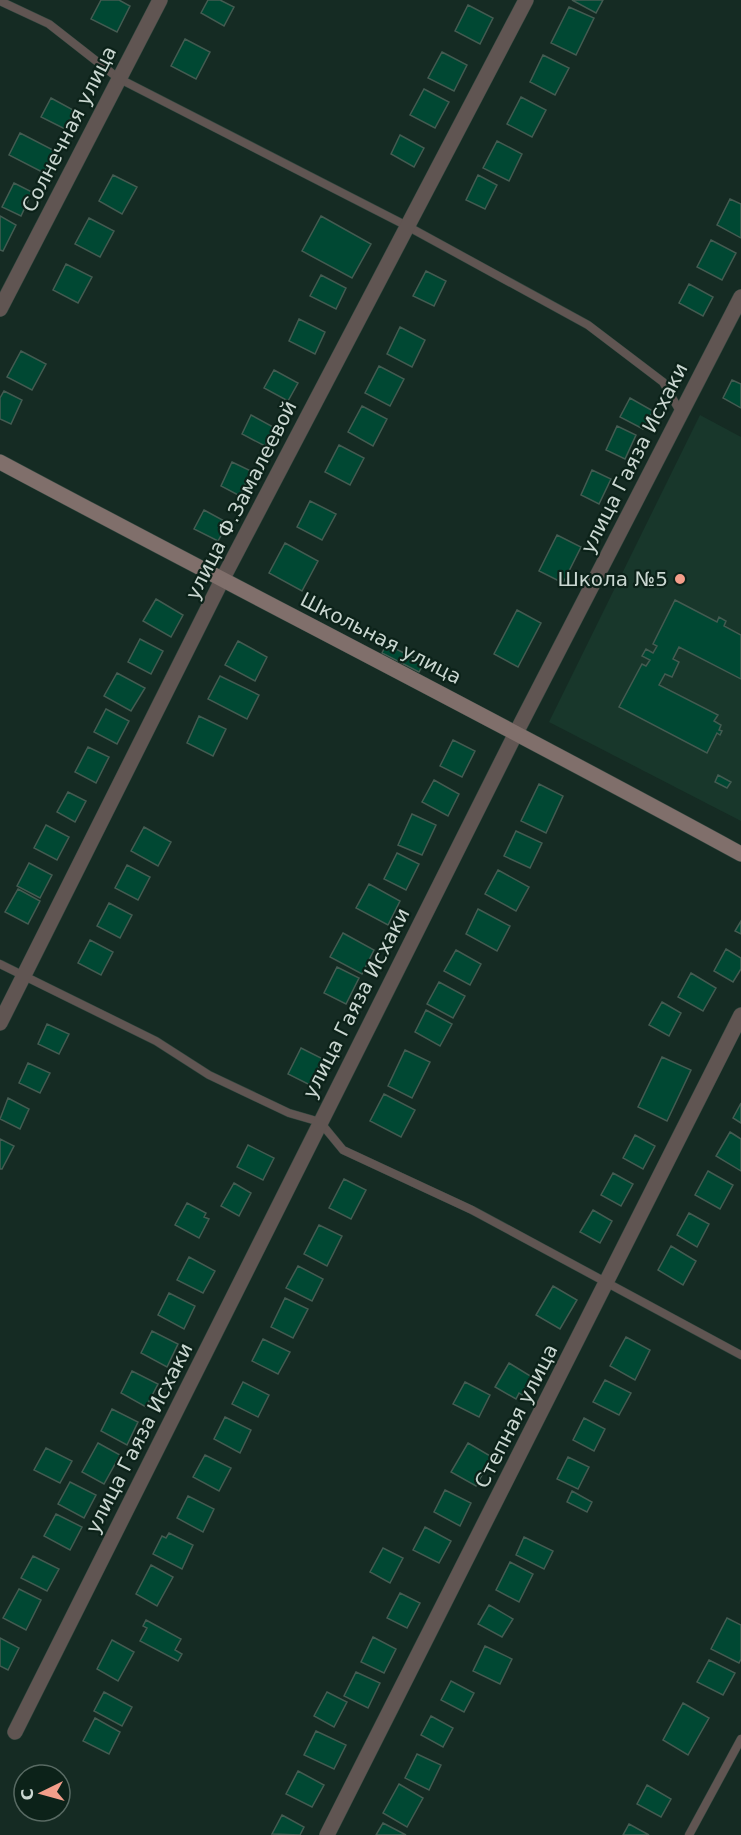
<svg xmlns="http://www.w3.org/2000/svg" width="741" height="1835" font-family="'DejaVu Sans',sans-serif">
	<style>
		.built { fill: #18372b }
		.building { fill: #004833; stroke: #435b51; stroke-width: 1.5 }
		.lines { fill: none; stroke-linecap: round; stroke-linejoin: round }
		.lane-casing { stroke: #32473f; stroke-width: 9 }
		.street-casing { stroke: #32473f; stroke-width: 16 }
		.secondary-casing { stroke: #32473f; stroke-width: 16 }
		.lane { stroke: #605552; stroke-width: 8 }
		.street { stroke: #605552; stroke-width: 15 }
		.secondary { stroke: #806f6b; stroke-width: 15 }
		.poi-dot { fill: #f49e8a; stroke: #0c2219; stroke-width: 2 }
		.labels { text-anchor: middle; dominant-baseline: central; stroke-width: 4.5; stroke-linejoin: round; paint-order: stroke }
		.street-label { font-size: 20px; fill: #cad7d1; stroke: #0c2219 }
		.poi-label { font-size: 20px; fill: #cad7d1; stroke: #0c2219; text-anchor: end }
	</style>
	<rect width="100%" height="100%" fill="#152b23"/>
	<path class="built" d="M700,415l41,22v384l-192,-99z"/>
	<path class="building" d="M101,0h18l11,6 -13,26 -26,-13z
		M208,0h12l14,7 -10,19 -23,-13z
		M572,0h31l-7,13z
		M468,5l25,13 -13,26 -25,-13z
		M569,7l25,11 -18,37 -25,-12z
		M185,39l25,13 -14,27 -25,-13z
		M442,52l25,13 -13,26 -26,-13z
		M543,55l26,13 -14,27 -25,-13z
		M424,89l25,13 -14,26 -25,-13z
		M521,97l25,13 -14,27 -25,-13z
		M51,98l24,13 -10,18 -24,-12z
		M20,133l35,18 -11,22 -35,-18z
		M400,135l24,13 -10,19 -23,-13z
		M497,141l25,13 -13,27 -26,-13z
		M113,175l24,12 -15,27 -23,-13z
		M478,175l19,10 -12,24 -19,-9z
		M14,183l18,9 -11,24 -19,-9z
		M730,199l11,5v34l-24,-13z
		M0,216l16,9 -13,26 -3,-1z
		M321,216l50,28 -19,34 -50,-27z
		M89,218l25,13 -14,26 -25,-13z
		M711,240l25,13 -14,27 -25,-13z
		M66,264l26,13 -14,26 -25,-13z
		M426,271l20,10 -12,25 -21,-10z
		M321,275l25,13 -10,21 -26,-13z
		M689,284l24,13 -10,19 -24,-13z
		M299,319l26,13 -10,22 -26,-13z
		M400,327l25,13 -13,27 -25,-13z
		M21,351l25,13 -14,26 -25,-13z
		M379,366l25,13 -14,27 -25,-13z
		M274,370l24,13 -10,18 -24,-13z
		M732,380l9,4v24l-18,-10z
		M4,391l18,9 -11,24 -11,-5v-21z
		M630,398l23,13 -10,18 -23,-12z
		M362,406l25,13 -14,27 -25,-14z
		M251,415l24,13 -10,18 -23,-12z
		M617,426l19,9 -11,24 -19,-9z
		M339,445l25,13 -14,27 -25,-13z
		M232,462l19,9 -11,25 -19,-10z
		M592,470l19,9 -12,25 -18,-9z
		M310,501l26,13 -14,26 -25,-13z
		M204,510l24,13 -10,18 -24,-12z
		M557,535l24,12 -18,36 -24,-12z
		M285,543l33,18 -16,30 -33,-18z
		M156,599l27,16 -12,22 -28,-16z
		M675,600l42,22 2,-5 7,4 -2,5 17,9v44l-62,-32 -6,12 6,3 -7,15 -7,-3 -6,11 59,30 -4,6 7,4 -2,5 3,1 -2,4 -3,-2 -10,20 -88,-46 23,-43 4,2 4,-6 -8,-4 4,-7 7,4 4,-7 -4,-2z
		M517,610l24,13 -23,44 -24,-13z
		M140,639l23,12 -12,23 -23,-12z
		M238,641l29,16 -12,24 -30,-16z
		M390,646l34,17 -5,9 -37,-19 3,-6 3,2z
		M117,673l28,15 -14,23 -27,-15z
		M220,676l39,19 -12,24 -39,-20z
		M106,709l23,12 -12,23 -23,-12z
		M199,716l27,13 -13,27 -26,-13z
		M453,740l22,11 -13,26 -22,-11z
		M88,747l21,10 -13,26 -21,-11z
		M718,775l13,7 -4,6 -12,-6z
		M434,780l25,14 -11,22 -26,-14z
		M539,784l24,12 -17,37 -25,-12z
		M68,792l18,9 -11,21 -18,-10z
		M412,814l24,11 -14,30 -24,-10z
		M46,825l23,12 -12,23 -23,-12z
		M144,827l27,15 -13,24 -27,-15z
		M516,831l26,12 -12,25 -26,-12z
		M397,853l22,11 -13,26 -22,-11z
		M29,863l23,12 -12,23 -23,-12z
		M127,865l23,12 -12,23 -23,-12z
		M498,870l31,17 -13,24 -31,-17z
		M369,884l31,17 -12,24 -32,-17z
		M18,889l22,12 -12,23 -23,-12z
		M109,903l23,12 -12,23 -23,-12z
		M478,909l32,17 -13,25 -31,-17z
		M741,921v13l-6,-3z
		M343,933l31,17 -12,24 -32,-17z
		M90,940l23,12 -12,23 -23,-12z
		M726,949l15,9v11l-8,13 -19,-11z
		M456,950l25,14 -11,21 -26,-14z
		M337,967l22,11 -13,26 -22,-11z
		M691,973l25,15 -13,23 -25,-14z
		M439,982l26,14 -12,22 -26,-14z
		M662,1002l19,11 -12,23 -20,-11z
		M426,1010l26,14 -12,22 -25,-14z
		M47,1024l22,10 -10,20 -21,-10z
		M301,1048l22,11 -13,26 -22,-11z
		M405,1050l25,12 -18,36 -24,-12z
		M662,1057l29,13 -24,51 -29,-14z
		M28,1063l22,10 -10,20 -21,-10z
		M384,1094l31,16 -14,27 -31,-16z
		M8,1098l21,11 -9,20 -20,-10z
		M741,1103v20l-8,-5z
		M730,1132l11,7v32l-25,-15z
		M635,1135l20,11 -12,23 -20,-11z
		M0,1139l14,7 -12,23h-2z
		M248,1145l26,13 -11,22 -26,-13z
		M708,1171l25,14 -13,24 -25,-14z
		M613,1173l20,11 -12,22 -20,-11z
		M344,1179l22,11 -15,29 -22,-11z
		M234,1183l17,10 -12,23 -18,-10z
		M187,1203l19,10 -2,4 5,2 -10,19 -24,-13z
		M593,1210l19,11 -12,22 -20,-11z
		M689,1213l20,11 -12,23 -20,-12z
		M319,1225l23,11 -15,30 -23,-12z
		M671,1246l25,15 -13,24 -25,-15z
		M189,1257l26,14 -12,22 -26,-13z
		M298,1266l25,13 -11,22 -26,-13z
		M553,1286l24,14 -17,29 -24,-14z
		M169,1293l26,13 -11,23 -26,-14z
		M285,1298l23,11 -15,29 -22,-11z
		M152,1331l26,13 -11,23 -26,-14z
		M626,1337l24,13 -15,30 -25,-14z
		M263,1339l27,13 -12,22 -26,-13z
		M509,1363l23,14 -10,18 -3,-2 -3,6 -21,-12z
		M132,1371l26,13 -12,23 -25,-14z
		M605,1380l26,13 -12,22 -26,-13z
		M243,1382l26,13 -11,22 -26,-13z
		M465,1382l25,13 -11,22 -26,-13z
		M112,1409l26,13 -11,23 -26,-14z
		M225,1417l26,13 -11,23 -26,-14z
		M584,1418l21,11 -11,22 -21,-11z
		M98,1443l22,12 -16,29 -22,-12z
		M468,1443l24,14 -16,29 -25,-14z
		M46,1448l26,13 -12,22 -26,-13z
		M205,1455l26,13 -12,23 -26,-14z
		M568,1457l21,10 -11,22 -21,-10z
		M70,1482l26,13 -12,23 -26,-14z
		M445,1490l26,13 -11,23 -26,-14z
		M572,1491l20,11 -5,10 -20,-10z
		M188,1496l26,13 -11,23 -26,-14z
		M56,1514l26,13 -12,23 -26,-14z
		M425,1527l26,14 -12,22 -26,-13z
		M169,1533l24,12 -11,24 -29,-15 9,-18 4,2z
		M524,1537l29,14 -9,18 -28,-14z
		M383,1548l20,10 -13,25 -20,-11z
		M33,1556l26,13 -12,22 -26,-13z
		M510,1562l23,12 -14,28 -23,-12z
		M151,1565l22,12 -16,29 -21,-12z
		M19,1589l22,11 -15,30 -23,-12z
		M400,1593l20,10 -13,25 -20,-10z
		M489,1605l24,14 -11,18 -24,-13z
		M727,1618l14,7v34l-2,4 -28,-14z
		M146,1620l35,19 -6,11 7,4 -4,7 -38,-20 7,-13 -4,-2z
		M373,1637l23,12 -12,24 -23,-11z
		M0,1638l19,10 -11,22 -8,-4z
		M112,1640l22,12 -16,29 -21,-12z
		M485,1646l27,13 -12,25 -27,-13z
		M709,1660l26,13 -12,22 -26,-13z
		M356,1672l24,11 -12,25 -24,-12z
		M451,1681l23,12 -10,19 -23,-12z
		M104,1692l28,15 -10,19 -28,-15z
		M327,1692l20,10 -13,25 -20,-11z
		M683,1703l26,15 -21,37 -25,-15z
		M431,1716l22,12 -10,19 -22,-12z
		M95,1718l25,14 -11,22 -26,-13z
		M316,1731l30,14 -12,24 -30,-14z
		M417,1754l24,11 -12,25 -24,-12z
		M298,1771l26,14 -12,22 -26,-13z
		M399,1784l24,14 -16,29 -24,-14z
		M647,1785l24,14 -10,18 -24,-13z
		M282,1815l22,12 -4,8 -28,-1z
		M383,1823l23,12h-30z
		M629,1824l20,11h-26z"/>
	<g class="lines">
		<g class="lane-casing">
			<path id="lane" d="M0,1l49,23 69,54 289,148 181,99 75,57 18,31
				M0,964l156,77 53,34 80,38 31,9 23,28 129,60 269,145
				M689,1835l52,-96"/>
		</g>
		<g class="street-casing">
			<path id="street" d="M0,309l160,-309
				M0,1023l222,-443 304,-580
				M15,1732l502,-1001 224,-434
				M327,1835l414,-820"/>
		</g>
		<g class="secondary-casing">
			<path id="secondary" d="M0,462c247,132 496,258 741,392"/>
		</g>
		<use href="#lane" class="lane"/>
		<use href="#street" class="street"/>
		<use href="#secondary" class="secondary"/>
	</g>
	<circle class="poi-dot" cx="680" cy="579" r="6"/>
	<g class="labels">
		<g class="street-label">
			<text transform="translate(69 129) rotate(-63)">Солнечная улица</text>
			<text transform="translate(634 458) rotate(-63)">улица Гаяза Исхаки</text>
			<text transform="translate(241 500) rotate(-63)">улица Ф.Замалеевой</text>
			<text transform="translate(381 638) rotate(27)">Школьная улица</text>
			<text transform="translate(356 1003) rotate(-63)">улица Гаяза Исхаки</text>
			<text transform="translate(516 1416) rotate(-63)">Степная улица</text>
			<text transform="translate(139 1438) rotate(-63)">улица Гаяза Исхаки</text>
		</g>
		<g class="poi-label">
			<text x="668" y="579">Школа №5</text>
		</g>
	</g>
	<g transform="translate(42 1793) rotate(265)"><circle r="28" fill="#0c2219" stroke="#586a63" stroke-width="1.5"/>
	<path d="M0-4.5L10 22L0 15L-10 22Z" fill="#f49e8a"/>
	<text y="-9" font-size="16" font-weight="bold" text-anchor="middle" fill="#cad7d1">С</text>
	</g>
</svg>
